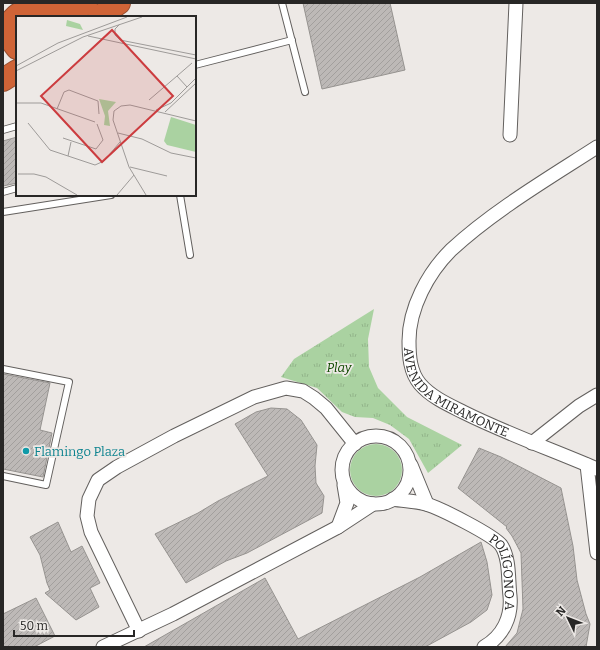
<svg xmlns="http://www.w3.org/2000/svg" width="600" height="650" font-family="Bitter,serif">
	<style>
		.green { fill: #aad2a1 }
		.park { fill: url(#park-tufts) }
		.building { fill: url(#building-hatch); stroke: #969390 }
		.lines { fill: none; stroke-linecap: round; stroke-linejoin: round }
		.lane-casing { stroke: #63605e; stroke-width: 8 }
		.street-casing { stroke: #63605e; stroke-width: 15 }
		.highway-casing { stroke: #954f31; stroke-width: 24 }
		.lane { stroke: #fff; stroke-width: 6 }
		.street { stroke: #fff; stroke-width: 13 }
		.highway { stroke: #cf6437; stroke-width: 22 }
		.culture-dot { fill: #0f9aa8; stroke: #ede9e6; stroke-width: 1.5 }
		.labels { text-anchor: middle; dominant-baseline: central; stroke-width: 3.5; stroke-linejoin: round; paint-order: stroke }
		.park-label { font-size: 13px; font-style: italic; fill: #104a00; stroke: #ede9e6 }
		.street-label { font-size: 13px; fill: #282726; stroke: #ede9e6 }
		.culture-label { font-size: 13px; fill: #0d838f; stroke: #ede9e6; text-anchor: start }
		.inset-road { fill: none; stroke: #9e9b99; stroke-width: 1 }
		.view { fill: #cc3c3f; fill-opacity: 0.15; stroke: #cc3c3f; stroke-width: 2 }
		.inset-edge { fill: none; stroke: #282726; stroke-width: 2 }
	</style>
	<defs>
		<pattern id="park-tufts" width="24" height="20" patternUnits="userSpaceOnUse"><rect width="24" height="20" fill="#aad2a1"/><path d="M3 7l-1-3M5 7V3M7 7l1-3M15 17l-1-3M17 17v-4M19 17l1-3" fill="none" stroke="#92b48a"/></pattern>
		<pattern id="building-hatch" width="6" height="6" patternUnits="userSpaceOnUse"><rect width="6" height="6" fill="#bdb9b7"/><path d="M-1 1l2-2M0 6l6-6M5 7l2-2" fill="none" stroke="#a29f9d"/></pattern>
	</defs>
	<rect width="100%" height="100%" fill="#ede9e6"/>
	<path class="green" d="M350 470a26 26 0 1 1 52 0a26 26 0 1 1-52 0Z"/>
	<path class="park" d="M374,309l-6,30 1,28 9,21 29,29 55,28 -34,28 -19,-34 -19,-14 -17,-7 -18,-1 -13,-5 -25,-24 -36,-11 13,-18z"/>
	<path class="building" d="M303,3h87l15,67 -83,19z
		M17,137v46l-14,3v-45z
		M3,374l47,9 -10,47 12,3 -9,44 -40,-8z
		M271,408l16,1 14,11 16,25 -2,21 1,17 8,13 -2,17 -75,40 -21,8 -40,22 -31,-49 43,-21 20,-12 50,-25 -33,-52 21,-12z
		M479,448l22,9 60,31 12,58 4,34 9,34 4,10 -4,23h-81l12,-14 6,-24 -2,-56 -9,-17 -6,-8 1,-1 -49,-39z
		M58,522l13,30 11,-6 18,37 -10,5 9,19 -23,13 -31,-27 5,-3 -3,-7 -7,-28 -10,-18z
		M481,542l6,20 5,33 -5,15 -16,12 -46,25h-281l121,-69 33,61 122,-62z
		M36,598l19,38 -21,11h-31v-33z"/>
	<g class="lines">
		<g class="lane-casing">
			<path id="lane" d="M282,3l23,89
				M195,65l97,-25
				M3,130l14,-4
				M3,192l14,-4
				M180,195l10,60
				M3,212l108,-17
				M3,369l66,13 -23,103 -43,-9"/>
		</g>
		<g class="street-casing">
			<g id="street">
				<path d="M510,135l6,-132"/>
				<path id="s1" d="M597,147c-48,31 -104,64 -146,103 -23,23 -42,58 -42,91 0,15 1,31 11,43 11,13 29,21 43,28 44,22 90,38 134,57"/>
				<circle cx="376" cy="470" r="34"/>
				<path d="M532,443l47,-37 18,-11"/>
				<path d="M411,465l16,39"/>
				<path d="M587,465l10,88"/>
				<path id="s2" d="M393,499c11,2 23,2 33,5 14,4 67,31 75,41 9,13 7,35 9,51 2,21 -7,40 -26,51"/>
				<path d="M338,527l9,-24 -3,-18"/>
				<path d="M139,631l-48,-99 -4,-16 2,-17 9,-19 19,-13 57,-31 80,-39 32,-9 17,3 11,7 12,10 29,36"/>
				<path d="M103,647l70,-33 165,-87 35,-23"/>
			</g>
		</g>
		<g class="highway-casing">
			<path id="highway" d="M30,3c16,13 40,12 56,0
				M99,17l20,-14
				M17,48l-9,-12c-1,-17 13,-28 30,-27
				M3,80l14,-9"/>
		</g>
		<use href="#lane" class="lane"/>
		<use href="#street" class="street"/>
		<use href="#highway" class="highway"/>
	</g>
	<circle class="culture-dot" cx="26" cy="451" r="4"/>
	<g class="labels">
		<g class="park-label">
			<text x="339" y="367">Play</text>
		</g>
		<g class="street-label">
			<text stroke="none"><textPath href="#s1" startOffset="358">AVENIDA MIRAMONTE</textPath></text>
			<text stroke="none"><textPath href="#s2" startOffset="146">POLÍGONO A</textPath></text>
		</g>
		<g class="culture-label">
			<text x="34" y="451">Flamingo Plaza</text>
		</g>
	</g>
	<g transform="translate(16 16)">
		<rect width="180" height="180" fill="#ede9e6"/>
		<path d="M51,4l13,4 3,6 -17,-4z" fill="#aad2a1"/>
		<path d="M155,101l25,8v27l-29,-7 -3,-4z" fill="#aad2a1"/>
		<path d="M83,83l17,3 -8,9 2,15 -6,-1 1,-9z" fill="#aad2a1"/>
		<path class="inset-road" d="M99,19l5,5 76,15M99,19v-6l5,-5M72,20l108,23M0,50l42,-23 69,-26M0,55l67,-34 59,-20M161,60l15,-13M133,84l28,-24 10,11M0,87h25l54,19M41,93l7,-17 5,-2 29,11 1,13M140,94l15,-7 25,-25M149,96l31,-29M12,107l22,27 45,15 9,-4 16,-19M102,117l24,6 29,14 25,5M47,122l33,11 7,-9 -6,-16M52,140l3,-14M114,151l37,9M2,158h16l12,3 31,18M101,179l17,-20M130,179l-17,-28 -16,-47 1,-9 7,-5 9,-1 66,16"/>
		<path class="view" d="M96,14l61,66 -71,66 -61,-66z"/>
		<rect width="180" height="180" class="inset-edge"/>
	</g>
	<rect width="600" height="650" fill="none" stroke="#282726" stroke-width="8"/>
	<g transform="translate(568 618) rotate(313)" stroke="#ede9e6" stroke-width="3" paint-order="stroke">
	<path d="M0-3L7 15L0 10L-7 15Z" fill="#282726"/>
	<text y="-6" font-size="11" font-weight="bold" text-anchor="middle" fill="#282726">N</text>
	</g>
	<path d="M14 630v6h120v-6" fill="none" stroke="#282726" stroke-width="2"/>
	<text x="20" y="630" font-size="12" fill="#282726" stroke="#ede9e6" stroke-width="3" paint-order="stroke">50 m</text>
</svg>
